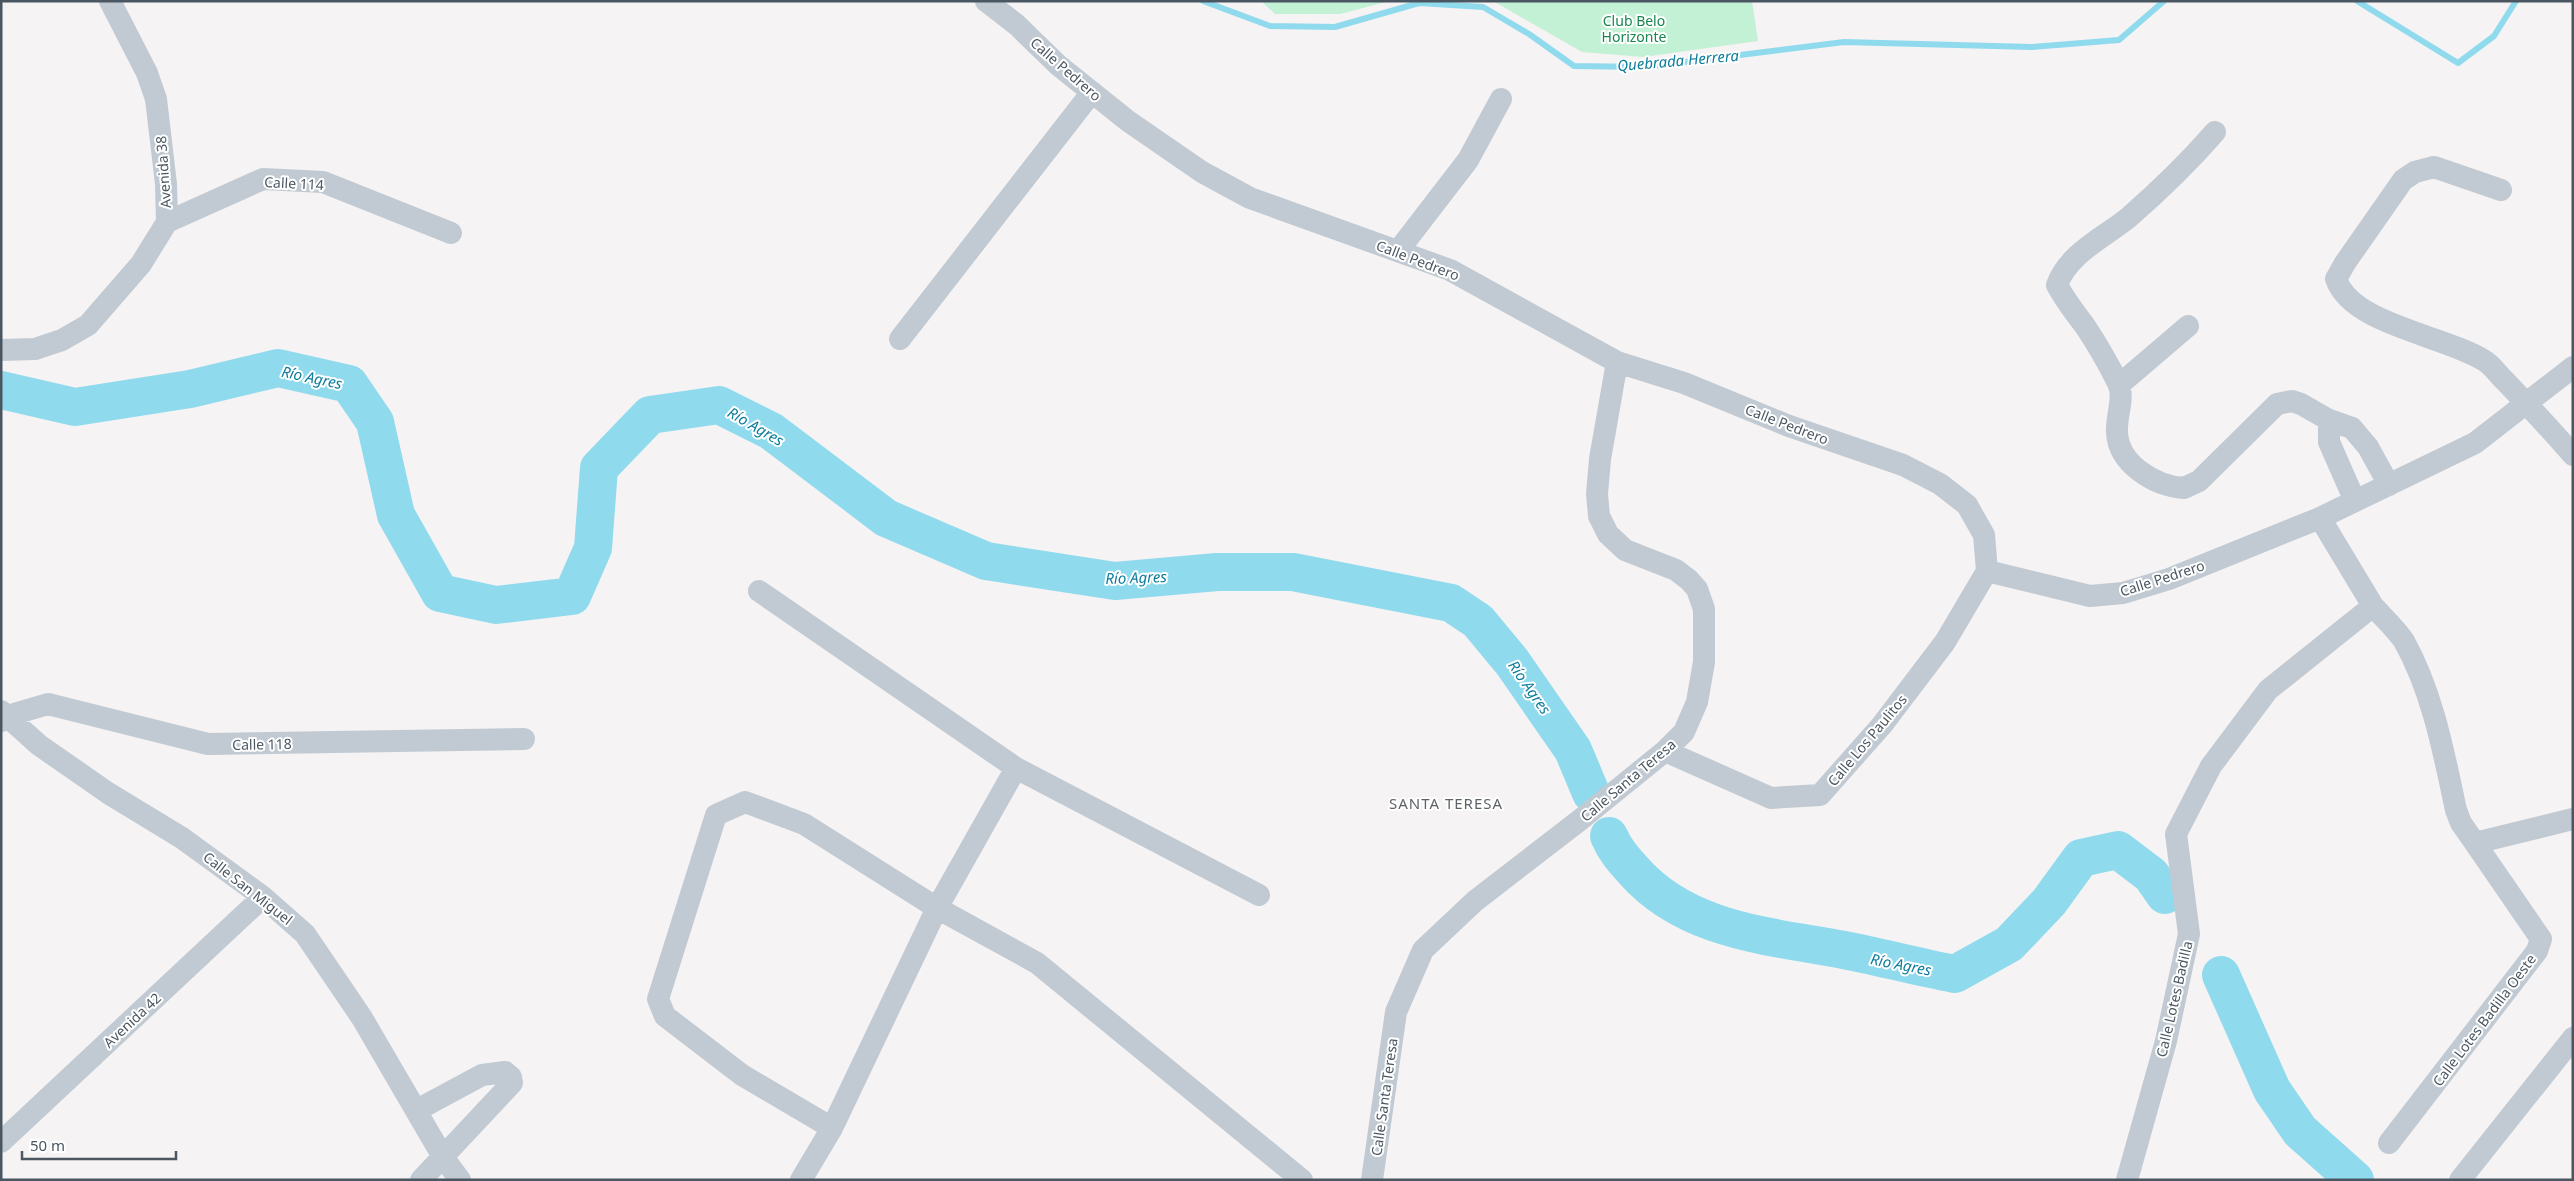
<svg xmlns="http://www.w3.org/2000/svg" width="2574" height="1181" font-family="'Noto Sans',sans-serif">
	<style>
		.green { fill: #c3f1d5 }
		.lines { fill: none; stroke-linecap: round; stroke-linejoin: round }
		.stream { stroke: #90daee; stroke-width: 6 }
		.river { stroke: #90daee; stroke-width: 38 }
		.minor { stroke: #c1cad2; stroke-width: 22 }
		.labels { text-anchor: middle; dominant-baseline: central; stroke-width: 4; stroke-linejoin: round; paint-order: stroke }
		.park-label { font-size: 14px; fill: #17864f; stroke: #fff }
		.street-label { font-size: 14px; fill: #4a5661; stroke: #fff }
		.water-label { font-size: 15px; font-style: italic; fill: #0c7c9b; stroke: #fff }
		.neighbourhood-label { font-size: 15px; letter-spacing: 1px; fill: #5f6368; stroke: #fff }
	</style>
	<rect width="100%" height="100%" fill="#f5f3f3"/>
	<path class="green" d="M1261,1h129l-50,13h-65z
		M1493,1h259l6,40 -115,16 -61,-5z"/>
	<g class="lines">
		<path class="stream" d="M1203,1l67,25 65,1 84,-24 64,4 46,27 45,32 71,1 199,-25 187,5 88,-7 45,-39
			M2357,1l101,62 36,-27 22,-35"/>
		<path class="river" d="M1,390l74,17 115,-18 88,-21 71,16 26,38 21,93 44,78 56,12 76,-9 21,-48 6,-80 51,-53 69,-10 52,26 115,87 100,43 129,20 102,-9h76l158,31 27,18 34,41 61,88 18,43
			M1609,836c6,14 14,23 24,34 53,61 136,66 211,80 37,7 73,17 111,24l54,-30 40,-42 32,-44 37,-8 33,25 14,20
			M2221,975l51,115 28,41 55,49"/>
		<path class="minor" d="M986,1l31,24 41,40 70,56 74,51 48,26 200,72 167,92 67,21 105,43 114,39 37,19 27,21 17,30 3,36
			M2215,132c-27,31 -56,59 -87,86 -25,20 -60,36 -71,67 8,15 18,28 28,41 12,18 23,37 33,57 7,15 -2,32 -1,49 1,32 38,54 67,56l15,-7 78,-77 15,-3 9,3 28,16 23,8 16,19 21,38
			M2501,190l-67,-23 -19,5 -12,8 -58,83 -9,16c16,46 108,56 149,82 8,5 14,15 21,21 23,24 45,48 67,73
			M167,222l96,-43 60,3 128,51
			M1398,251l70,-91 33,-61
			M900,339l192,-247
			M1,350l34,-1 27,-9 26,-15 53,-61 26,-42 -1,-38 -10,-85 -9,-26 -37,-72
			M2119,385l69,-59
			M2329,420v22l26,59
			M1987,571l103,25 33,-3 46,-14 151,-61 155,-75 98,-76
			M759,591l257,177 243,127
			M2373,606c10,11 23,23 31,35 29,52 40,113 52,169l5,13 14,20 98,-24
			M1,711l38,34 69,48 74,45 81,59 42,37 57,84 81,139 17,23
			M1,721l6,-5 41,-12 160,40 316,-5
			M1665,751l106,47 49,-3 62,-70 63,-83 42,-71
			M417,1110l65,-35 23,-3 6,5 1,6 -91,97
			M832,1128l-90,-53 -77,-59 -7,-17 58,-184 29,-13 59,22 133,84 100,55 265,217
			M1,1142l262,-245
			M2389,1143l148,-192 4,-12 -66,-96
			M801,1180l31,-52 105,-220 79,-140
			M1372,1180l24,-168 27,-62 52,-49 105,-81 85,-69 19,-19 13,-30 7,-40v-53l-7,-20 -8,-9 -13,-10 -51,-20 -17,-16 -9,-18 -2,-22 3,-35 17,-97
			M2127,1180l39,-139 23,-107 -13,-100 35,-68 57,-76 105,-84 -53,-88
			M2460,1180l113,-142"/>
	</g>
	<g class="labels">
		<g class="park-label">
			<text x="1634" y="20">Club Belo<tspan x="1634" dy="16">Horizonte</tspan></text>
		</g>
		<g class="street-label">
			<text transform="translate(1066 69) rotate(41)">Calle Pedrero</text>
			<text transform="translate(163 172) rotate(-94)">Avenida 38</text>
			<text transform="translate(294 183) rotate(3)">Calle 114</text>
			<text transform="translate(1418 260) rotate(21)">Calle Pedrero</text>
			<text transform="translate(1787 424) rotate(21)">Calle Pedrero</text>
			<text transform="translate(2162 578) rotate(-18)">Calle Pedrero</text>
			<text transform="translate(1867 740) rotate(-50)">Calle Los Paulitos</text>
			<text transform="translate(262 744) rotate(-1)">Calle 118</text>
			<text transform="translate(1628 780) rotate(-40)">Calle Santa Teresa</text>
			<text transform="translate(248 888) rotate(38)">Calle San Miguel</text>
			<text transform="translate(2174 999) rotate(-77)">Calle Lotes Badilla</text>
			<text transform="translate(132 1020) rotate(-43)">Avenida 42</text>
			<text transform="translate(2484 1020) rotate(-53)">Calle Lotes Badilla Oeste</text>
			<text transform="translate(1384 1097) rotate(-82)">Calle Santa Teresa</text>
		</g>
		<g class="water-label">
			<text transform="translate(1678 60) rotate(-5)">Quebrada Herrera</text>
			<text transform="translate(312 377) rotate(12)">Río Agres</text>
			<text transform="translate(756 426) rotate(30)">Río Agres</text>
			<text transform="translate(1136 577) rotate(-2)">Río Agres</text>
			<text transform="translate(1530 687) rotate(55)">Río Agres</text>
			<text transform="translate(1901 964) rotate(11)">Río Agres</text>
		</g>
		<g class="neighbourhood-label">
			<text x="1446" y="803">SANTA TERESA</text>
		</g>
	</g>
	<rect width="2574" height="1181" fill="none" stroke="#4a5661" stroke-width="5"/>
	<path d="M22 1151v8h154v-8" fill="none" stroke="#4a5661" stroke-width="2.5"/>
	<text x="30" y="1151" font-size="15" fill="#4a5661" stroke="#ffffff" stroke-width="4" paint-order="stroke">50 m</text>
</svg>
